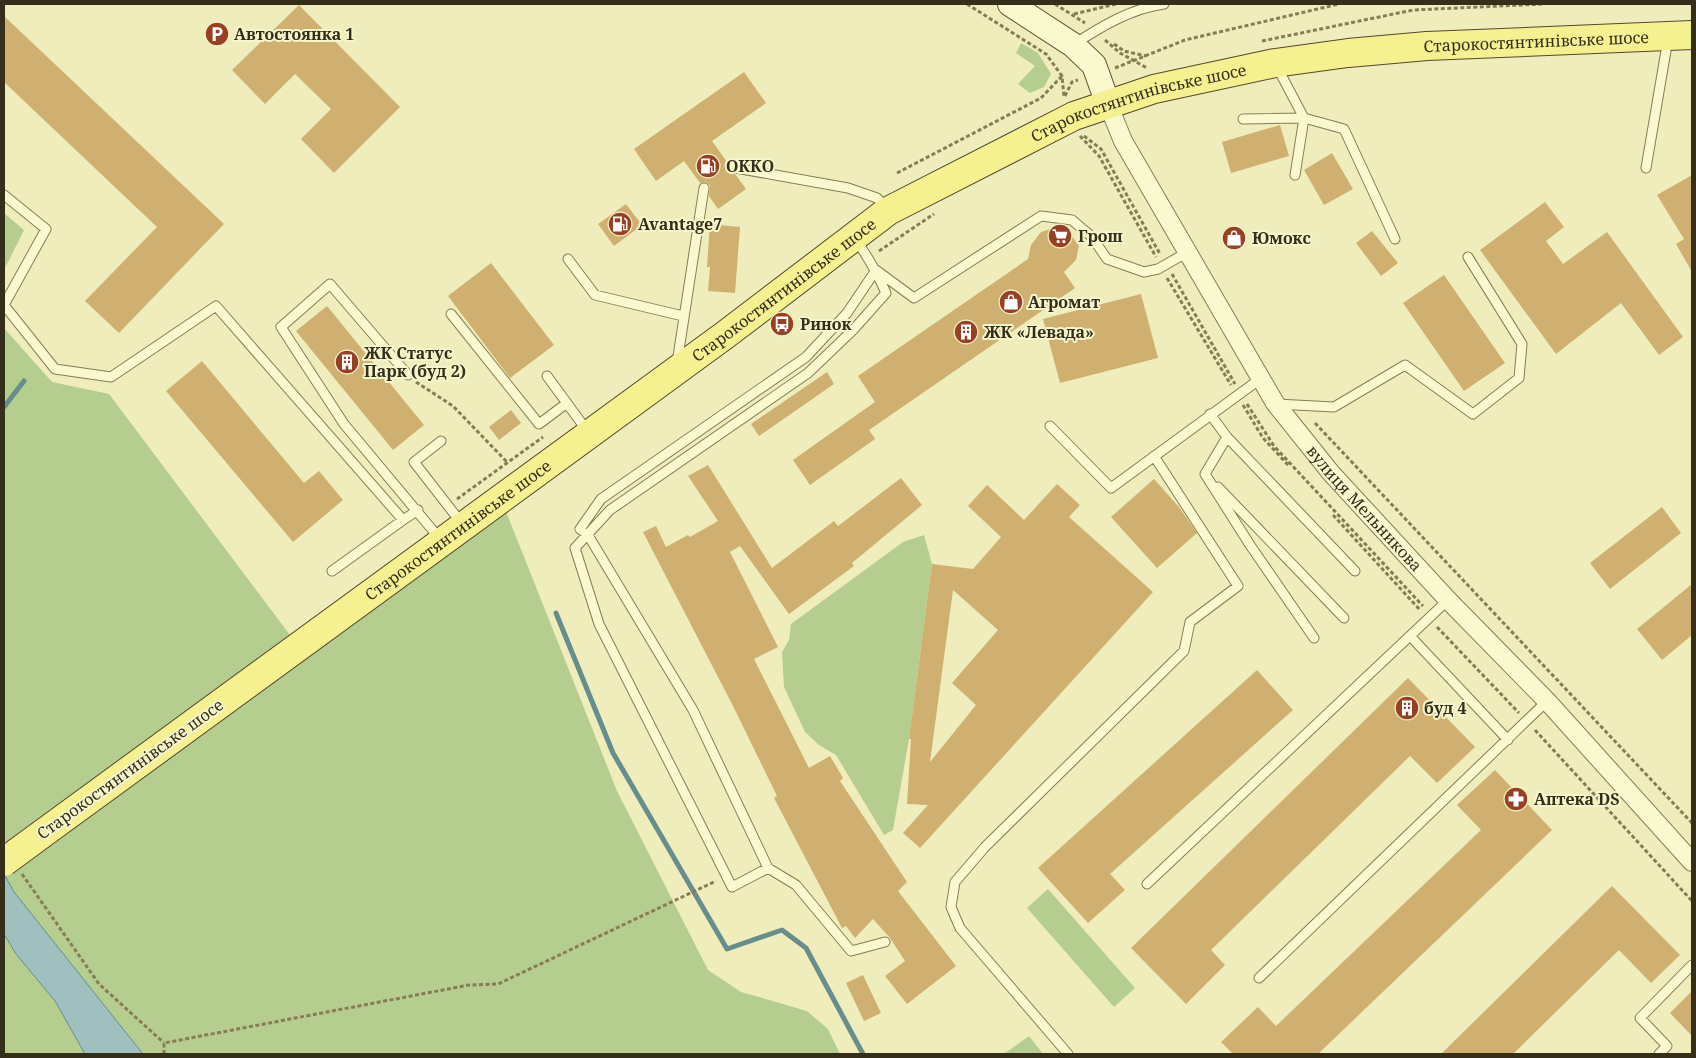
<svg xmlns="http://www.w3.org/2000/svg" width="1696" height="1058" font-family="'Noto Serif',serif">
	<style>
		.green { fill: #b6cd90 }
		.water { fill: #a0c0bf; stroke: #678d8d }
		.lines { fill: none; stroke-linecap: round; stroke-linejoin: round }
		.stream { stroke: #678d8d; stroke-width: 5 }
		.building { fill: #cfb070; fill-rule: evenodd }
		.lane-casing { stroke: #877c55; stroke-width: 11 }
		.street-casing { stroke: #877c55; stroke-width: 20 }
		.secondary-casing { stroke: #685d38; stroke-width: 26 }
		.primary-casing { stroke: #54482a; stroke-width: 30 }
		.path { stroke: #877c55; stroke-width: 3; stroke-dasharray: 4 2.5; stroke-linecap: butt }
		.lane { stroke: #faf8cf; stroke-width: 9 }
		.street { stroke: #faf8cf; stroke-width: 18 }
		.secondary { stroke: #faf8cf; stroke-width: 24 }
		.primary { stroke: #f5f090; stroke-width: 28 }
		.primary-bridge-casing { stroke: #54482a; stroke-width: 30; stroke-linecap: butt }
		.primary-bridge { stroke: #f5f090; stroke-width: 28 }
		.labels { text-anchor: middle; dominant-baseline: central; stroke-width: 4; stroke-linejoin: round; paint-order: stroke }
		.poi-label { font-size: 16px; font-weight: bold; fill: #352e1a; stroke: #f6f5cb; text-anchor: start }
		.street-label { font-size: 16px; fill: #352e1a; stroke: #f6f5cb }
	</style>
	<rect width="100%" height="100%" fill="#efedbb"/>
	<path class="green" d="M1021,43l17,10 13,21 -7,13 -14,6 -12,-9 17,-18 -19,-13z
		M4,213l20,17 -20,40z
		M4,328l48,54 57,12 184,245 -289,212z
		M503,504l114,287 91,179 33,22 66,19 21,18 12,25h-836v-182z
		M924,535l8,29 -23,175 -16,91 -9,5 -48,-80 -17,-10 -14,-13 -21,-45 -2,-35 7,-12 2,-16 112,-82z
		M1048,889l87,99 -21,19 -87,-99z
		M1029,1036l14,18h-39z"/>
	<path class="water" d="M4,874l10,18 129,162h-58l-30,-53 -39,-47 -12,-20z"/>
	<g class="lines">
		<path class="stream" d="M4,407l20,-26
			M556,613l57,140 114,196 55,-19 24,18 57,106"/>
	</g>
	<path class="building" d="M299,5l101,102 -66,66 -33,-34 30,-30 -36,-35 -30,30 -33,-34z
		M4,16l220,208 -105,109 -34,-32 72,-74 -153,-145z
		M744,72l22,31 -54,38 15,21 -3,4 2,5 9,3 11,15 -28,20 -9,-13 1,-11 -5,-3 -5,1 -16,-22 -28,20 -22,-32z
		M1280,125l9,31 -58,17 -9,-31z
		M1332,153l21,36 -29,16 -20,-35z
		M1692,175v97l-16,-28 8,-5 -27,-44z
		M1545,202l19,25 -18,14 17,23 44,-32 76,105 -24,18 -38,-52 -65,51 -76,-104z
		M626,204l16,21 -28,21 -16,-22z
		M710,224l30,3 -5,66 -27,-2 2,-24h-3z
		M1054,228l15,4 10,14 -3,14 -12,12 11,16 -206,142 6,9 -65,46 -17,-25 82,-58 -17,-26 170,-117 3,-14 10,-13z
		M1372,231l26,32 -17,13 -25,-33z
		M491,263l63,82 -44,33 -62,-82z
		M1444,275l61,88 -41,28 -61,-88z
		M1141,294l17,64 -98,25 -17,-64z
		M327,306l97,119 -31,25 -97,-119z
		M202,361l102,122 15,-12 24,29 -50,42 -127,-151z
		M827,372l7,12 -75,52 -8,-12z
		M511,410l10,13 -22,17 -10,-13z
		M708,465l64,103 62,-47 4,5 63,-48 21,27 -70,58 2,3 -65,48 -49,-68 -10,6 48,95 -24,12 55,109 21,-12 13,22 -3,3 67,101 -9,9 58,75 -49,38 -22,-28 20,-15 -15,-23 -17,-19 -18,19 -9,-12 -4,2 -68,-130 3,-2 -44,-90 -90,-174 13,-6 10,21 22,-12 2,2 28,-16 -30,-45z
		M1154,479l25,28 18,26 -40,35 -46,-51z
		M1057,484l23,21 -11,12 84,75 -233,256 -17,-15 25,-28 -21,-1 4,-65h-2l23,-175 41,5 28,-32 -33,-31 19,-21 37,35zM953,590l45,40 -46,53 24,22 -46,57z
		M1662,507l19,26 -71,56 -20,-26z
		M1692,584v51l-30,25 -25,-31z
		M1257,670l36,40 -183,164 15,16 -37,33 -50,-55z
		M1408,678l67,69 -38,36 -27,-27 -199,194 14,15 -39,39 -55,-56z
		M1495,770l57,60 -234,224h-85l-12,-12 37,-35 18,19 205,-196 -24,-25z
		M1612,886l68,69 -29,28 -32,-33 -106,104h-72z
		M863,975l18,38 -17,8 -18,-38z
		M1692,991v45l-22,-23z"/>
	<g class="lines">
		<g class="lane-casing">
			<path id="lane" d="M1073,45c27,-18 59,-37 91,-41
				M1243,119l61,-1 -28,-53
				M730,167l118,21 29,10 10,11
				M1646,168l22,-129
				M1295,175l9,-57 40,11 51,110
				M4,195l42,34 -42,76
				M855,239c13,17 22,34 31,54l-33,37 -45,43 -198,137 -35,38 24,76 133,263 36,-19 -75,-158 -105,-175 -8,-6 21,-30 205,-142 41,-44 29,-43
				M568,259l27,36 88,21
				M876,270l38,28 127,-82 31,4 20,17 15,22 37,13 14,-3 28,-16
				M4,305l51,64 56,8 105,-71 187,214 15,-10
				M451,314l88,110 28,-21
				M677,363l27,-175
				M408,375l-78,-91 -49,43 63,97 96,115
				M547,376l41,56
				M1276,404l58,3 71,-42 68,49 46,-36 3,-34 -54,-87
				M1210,414l17,23 -22,37 45,71 64,93
				M1050,426l61,62 149,-109
				M1227,437l128,134
				M441,441l-27,21 49,63
				M1218,487l126,131
				M332,571l71,-51
				M1411,637l97,103
				M768,868l28,17 55,66 34,-9
				M1147,884l301,-284
				M1259,978l288,-277
				M1068,1054l-108,-126 -9,-21 4,-25 30,-35 199,-196 6,-29 48,-36 -84,-130
				M1659,1054l8,-8 -27,-28 52,-53"/>
		</g>
		<g class="street-casing">
			<g id="street">
				<path id="s1" d="M1108,104l15,37 152,262 56,70 117,127 99,101 145,161"/>
			</g>
		</g>
		<g class="secondary-casing">
			<path id="secondary" d="M1010,4l63,41 21,20 14,39"/>
		</g>
		<g class="primary-casing">
			<g id="primary">
				<path id="s2" d="M42,834l683,-499 163,-124 186,-95 80,-27 121,-26 73,-10 79,-7 265,-11"/>
			</g>
		</g>
		<path class="path" d="M967,4l79,50 16,22 2,21
			M1055,4l30,19
			M1074,14l42,-10
			M1105,40l15,13 27,15
			M1262,41l151,-31 131,-6
			M1114,44l10,7 22,5
			M1115,68l70,-28 154,-36
			M1065,96l7,-14 6,-2
			M1080,136l19,20 57,101
			M1084,136l17,13 59,105
			M897,173l144,-75 21,-22
			M879,251l55,-37
			M1172,274l63,110
			M1167,278l64,107
			M416,382l37,24 54,56
			M1247,404l27,42 149,160
			M1243,405l20,33 26,28
			M1315,423l377,400
			M457,499l86,-62
			M1333,515l87,95
			M1437,627l82,86
			M1535,730l157,171
			M22,874l77,110 65,59
			M164,1054v-11l305,-58 29,-1 218,-103"/>
		<use href="#lane" class="lane"/>
		<use href="#street" class="street"/>
		<use href="#secondary" class="secondary"/>
		<use href="#primary" class="primary"/>
		<g class="primary-bridge-casing">
			<path id="primary-bridge" d="M4,862l38,-28"/>
		</g>
		<use href="#primary-bridge" class="primary-bridge"/>
	</g>
	<defs>
		<g id="parking-disc" transform="scale(1.25)"><circle r="9.5" fill="#984023" stroke="#f6f5cb"/><path d="M-3.5-5.5H1a3.5 3.5 0 0 1 0 7H-1V5.5H-3.5ZM-1-3.4V-.6H.8a1.4 1.4 0 0 0 0-2.8Z" fill="#fff"/></g>
		<g id="fuel-disc" transform="scale(1.25)"><circle r="9.5" fill="#984023" stroke="#f6f5cb"/><path d="M-5.5-6h7V0h2V4h1.3V-2.5L3-4.5l.8-.8L6-3V5H2.5V1h-1V6h-7ZM-4.2-4.7v3.2H.2V-4.7Z" fill="#fff"/></g>
		<g id="supermarket-disc" transform="scale(1.25)"><circle r="9.5" fill="#984023" stroke="#f6f5cb"/><path d="M-6-5.5h2.5l.6 2H6L4.5 2H-2.5L-4.4-4H-6ZM-1.5 3.2a1.3 1.3 0 1 0 .1 0ZM3 3.2a1.3 1.3 0 1 0 .1 0Z" fill="#fff"/></g>
		<g id="shop-disc" transform="scale(1.25)"><circle r="9.5" fill="#984023" stroke="#f6f5cb"/><path d="M-5-2.5h2.3a2.7 3.5 0 0 1 5.4 0H5L5.5 6h-11ZM-1.5-2.5h3a1.5 2.3 0 0 0-3 0Z" fill="#fff"/></g>
		<g id="bus-disc" transform="scale(1.25)"><circle r="9.5" fill="#984023" stroke="#f6f5cb"/><path d="M-5-6H5V4H4V6H2V4H-2V6H-4V4H-5ZM-3.5-4V0h7V-4ZM-3.5 1.2v1.5H-2V1.2ZM2 1.2v1.5H3.5V1.2Z" fill="#fff"/></g>
		<g id="building-disc" transform="scale(1.25)"><circle r="9.5" fill="#984023" stroke="#f6f5cb"/><path d="M-4-6H4V6H1V3H-1V6H-4ZM-2.5-4.3h1.7v1.8h-1.7ZM.8-4.3h1.7v1.8H.8ZM-2.5-1h1.7V.8h-1.7ZM.8-1h1.7V.8H.8Z" fill="#fff"/></g>
		<g id="pharmacy-disc" transform="scale(1.25)"><circle r="9.5" fill="#984023" stroke="#f6f5cb"/><path d="M-2-6h4v4h4v4h-4v4h-4v-4h-4v-4h4Z" fill="#fff"/></g>
	</defs>
	<g fill-rule="evenodd">
		<use href="#parking-disc" x="217" y="34"/>
		<use href="#fuel-disc" x="708" y="166"/>
		<use href="#fuel-disc" x="620" y="224"/>
		<use href="#supermarket-disc" x="1060" y="236"/>
		<use href="#shop-disc" x="1234" y="238"/>
		<use href="#shop-disc" x="1011" y="302"/>
		<use href="#bus-disc" x="782" y="324"/>
		<use href="#building-disc" x="966" y="332"/>
		<use href="#building-disc" x="347" y="362"/>
		<use href="#building-disc" x="1407" y="708"/>
		<use href="#pharmacy-disc" x="1516" y="799"/>
	</g>
	<g class="labels">
		<g class="poi-label">
			<text x="234" y="34">Автостоянка 1</text>
			<text x="726" y="166">ОККО</text>
			<text x="638" y="224">Avantage7</text>
			<text x="1078" y="236">Грош</text>
			<text x="1252" y="238">Юмокс</text>
			<text x="1028" y="302">Агромат</text>
			<text x="800" y="324">Ринок</text>
			<text x="984" y="332">ЖК «Левада»</text>
			<text x="364" y="353">ЖК Статус<tspan x="364" dy="18">Парк (буд 2)</tspan></text>
			<text x="1424" y="708">буд 4</text>
			<text x="1534" y="799">Аптека DS</text>
		</g>
		<g class="street-label">
			<text stroke="none"><textPath href="#s2" startOffset="1730">Старокостянтинівське шосе</textPath></text>
			<text stroke="none"><textPath href="#s2" startOffset="1325">Старокостянтинівське шосе</textPath></text>
			<text stroke="none"><textPath href="#s2" startOffset="920">Старокостянтинівське шосе</textPath></text>
			<text stroke="none"><textPath href="#s1" startOffset="481">вулиця Мельникова</textPath></text>
			<text stroke="none"><textPath href="#s2" startOffset="515">Старокостянтинівське шосе</textPath></text>
			<text transform="translate(130 769) rotate(-36)">Старокостянтинівське шосе</text>
		</g>
	</g>
	<rect width="1696" height="1058" fill="none" stroke="#352e1a" stroke-width="10"/>
</svg>
